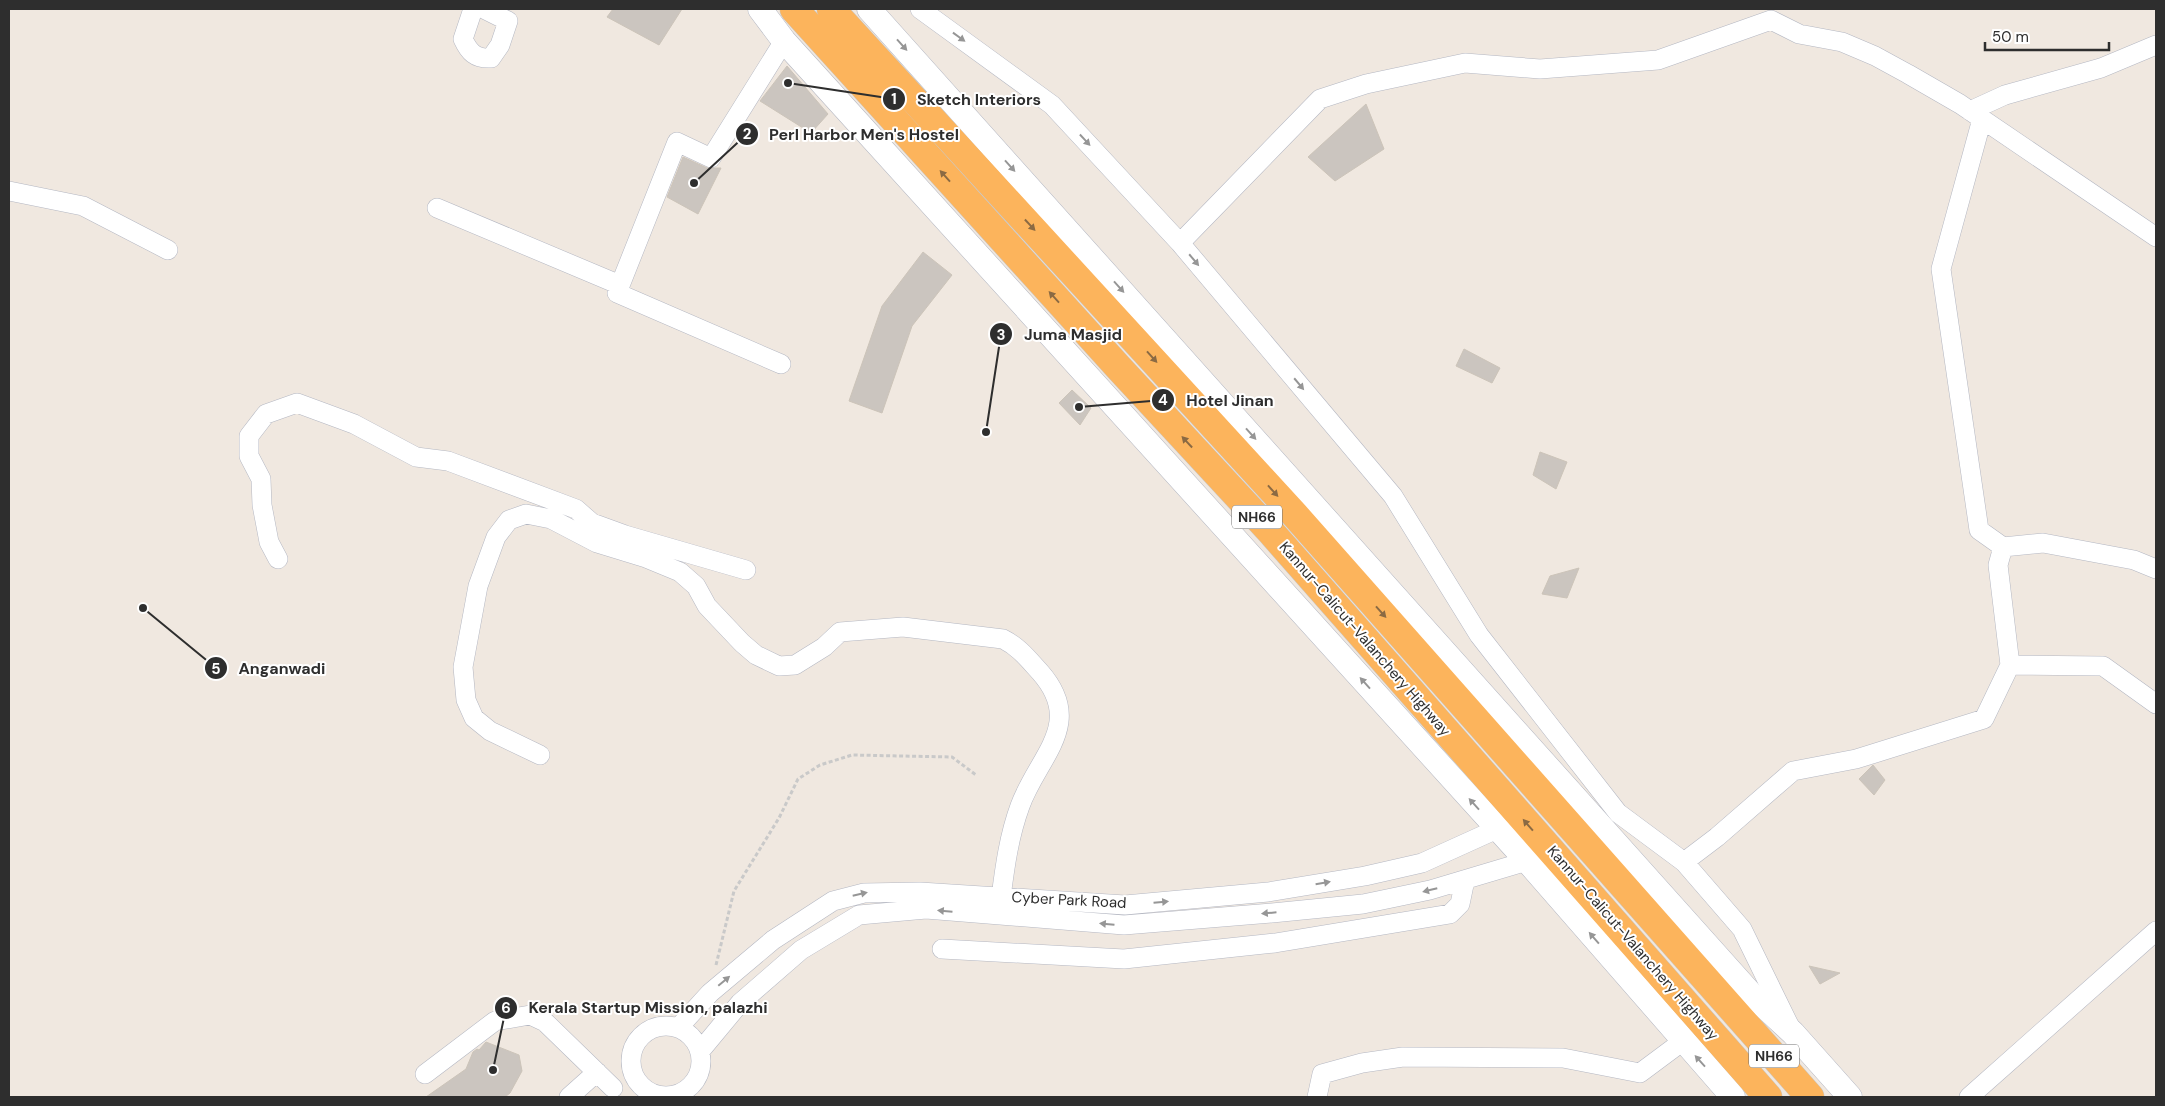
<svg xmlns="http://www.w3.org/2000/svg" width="2165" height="1106" font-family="'DM Sans',sans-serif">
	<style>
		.building { fill: #cbc5bf; stroke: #ccc4b9 }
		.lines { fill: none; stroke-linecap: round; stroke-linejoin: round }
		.minor-casing { stroke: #b4b7c2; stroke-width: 20 }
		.tertiary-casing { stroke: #b4b7c2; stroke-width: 25 }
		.trunk-casing { stroke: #c9c9c9; stroke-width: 29 }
		.path { stroke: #c9c9c9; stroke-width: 3; stroke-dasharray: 4 2.5; stroke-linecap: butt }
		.minor { stroke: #fff; stroke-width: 19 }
		.tertiary { stroke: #fff; stroke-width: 24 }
		.trunk { stroke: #fcb45c; stroke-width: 28 }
		.oneway { fill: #969696 }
		.oneway2 { fill: #8b6a43 }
		.labels { text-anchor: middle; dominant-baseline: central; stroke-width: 4; stroke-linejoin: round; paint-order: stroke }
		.shield { fill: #fff; stroke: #6d6d6d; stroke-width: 1 }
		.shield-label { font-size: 14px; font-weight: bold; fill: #2e2e2e }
		.street-label { font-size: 15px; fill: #2e2e2e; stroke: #fff }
		.leader { fill: none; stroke: #2e2e2e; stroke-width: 2 }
		.callout-dot { fill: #2e2e2e; stroke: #fff; stroke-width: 2 }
		.mark-label { font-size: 15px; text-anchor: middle; font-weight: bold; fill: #fff }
		.callout-label { font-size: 16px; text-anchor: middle; font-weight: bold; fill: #2e2e2e; stroke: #fff; stroke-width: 4; stroke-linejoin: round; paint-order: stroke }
	</style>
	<rect width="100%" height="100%" fill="#f0e8e0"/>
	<path class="building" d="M613,9h69l-23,36 -52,-28z
		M787,66l41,48 -17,19 -51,-32z
		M1366,104l18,45 -49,32 -27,-24z
		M683,157l24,11h14l-23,46 -31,-17z
		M923,252l29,23 -40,51 -30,87 -33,-12 33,-95z
		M1464,349l36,19 -8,15 -36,-17z
		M1072,390l19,18 -11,17 -21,-22z
		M1540,452l27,10 -11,27 -23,-14z
		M1579,568l-12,30 -25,-4 8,-18z
		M1873,765l12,15 -11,15 -15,-16z
		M1809,966l31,7 -20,11z
		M486,1042l33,13 3,16 -12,22 -5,4h-79l40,-28 7,-17 4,-3 2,1z"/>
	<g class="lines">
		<g class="minor-casing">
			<path id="minor" d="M473,9l-10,30c6,13 12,20 28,19l9,-13 8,-24 -24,-12
				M920,9l132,96 128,138 213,253 86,139 139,178 66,49 58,67 48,98
				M1970,111l35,-16 96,-27 55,-23
				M1982,119l-41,150 38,261 24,17
				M9,191l74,15 85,44
				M437,208l183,77
				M1180,243l140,-144 46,-15 99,-21 75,6 118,-9 113,-40 28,14 43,8 33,14 33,18 52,30 196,133
				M781,364l-164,-71 60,-151 34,16 73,-117
				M278,559l-9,-17 -7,-37 -1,-26 -12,-23v-20l17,-22 31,-11 57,21 62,33 32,4 128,48 16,14 33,12 121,35
				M2010,665l93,1 53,38
				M540,755l-50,-24 -16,-13 -8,-18 -3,-33 15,-81 18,-49 13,-17 17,-6 25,5 46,24 49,15 34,14 16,14 11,20 35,37 14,12 23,11 16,-1 29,-18 16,-15 63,-5 100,12c16,8 25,20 37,33 46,52 -2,84 -20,134 -11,30 -15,60 -19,91
				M1684,862l33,-25 76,-66 63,-12 128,-40 26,-54 -12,-100 5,-18 40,-4 91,17 22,9
				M942,949l182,10 151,-16 175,-29 10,-10 5,-24
				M631 1061a35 35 0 1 1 70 0a35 35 0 1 1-70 0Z
				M678,1028l32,-35 63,-53 60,-39 31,-8 56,-1 205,13 143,-13 97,-16 57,-13 75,-34
				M701,1050l39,-47 61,-53 58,-35 67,-6 198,16 148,-12 91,-9 67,-14 97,-29
				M425,1074l70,-53 35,-6 15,7 68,66
				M569,1097l28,-25
				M1317,1097l5,-23 40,-11 41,-6 160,1 77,15 43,-32
				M1969,1097l187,-166"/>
		</g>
		<g class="tertiary-casing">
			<path id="tertiary" d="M760,9l24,32 743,820 206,236
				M869,9l883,986 41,38 57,64"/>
		</g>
		<g class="trunk-casing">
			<path id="trunk" d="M794,9l325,359 151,163 498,566
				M831,9l464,506 515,582"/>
		</g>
		<path class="path" d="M716,965l18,-74 45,-73 19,-39 22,-14 32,-10 100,2 24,18"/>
		<use href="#minor" class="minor"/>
		<use href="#tertiary" class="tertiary"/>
		<use href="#trunk" class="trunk"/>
	</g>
	<defs><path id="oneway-solid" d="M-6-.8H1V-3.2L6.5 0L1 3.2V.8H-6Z" transform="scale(1.25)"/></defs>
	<g class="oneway">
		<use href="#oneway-solid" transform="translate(959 37) rotate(36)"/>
		<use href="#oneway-solid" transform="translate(902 45) rotate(48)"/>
		<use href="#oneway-solid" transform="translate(1085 140) rotate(47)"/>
		<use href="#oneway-solid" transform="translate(1010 166) rotate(48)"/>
		<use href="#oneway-solid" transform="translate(1194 260) rotate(50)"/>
		<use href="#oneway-solid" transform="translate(1119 287) rotate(48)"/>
		<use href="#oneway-solid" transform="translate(1299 384) rotate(50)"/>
		<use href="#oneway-solid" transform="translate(1251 434) rotate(48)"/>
		<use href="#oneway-solid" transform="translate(1365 683) rotate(-132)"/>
		<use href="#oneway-solid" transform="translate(1474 804) rotate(-132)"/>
		<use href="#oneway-solid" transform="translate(1323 883) rotate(-10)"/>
		<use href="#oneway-solid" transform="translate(1430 890) rotate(166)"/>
		<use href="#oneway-solid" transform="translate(860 894) rotate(-13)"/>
		<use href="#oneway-solid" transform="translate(1161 902) rotate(-5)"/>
		<use href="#oneway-solid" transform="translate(945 911) rotate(-175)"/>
		<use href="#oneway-solid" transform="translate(1269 913) rotate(175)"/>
		<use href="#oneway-solid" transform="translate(1107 924) rotate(-175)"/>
		<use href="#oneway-solid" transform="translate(1594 938) rotate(-131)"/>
		<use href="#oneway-solid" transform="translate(724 981) rotate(-40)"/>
		<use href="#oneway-solid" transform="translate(1700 1061) rotate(-132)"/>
	</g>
	<g class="oneway2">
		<use href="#oneway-solid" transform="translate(945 176) rotate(-132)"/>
		<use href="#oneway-solid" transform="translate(1030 225) rotate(47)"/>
		<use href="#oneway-solid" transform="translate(1054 297) rotate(-132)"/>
		<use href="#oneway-solid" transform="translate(1152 357) rotate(48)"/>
		<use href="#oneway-solid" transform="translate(1187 442) rotate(-133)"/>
		<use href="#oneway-solid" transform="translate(1273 491) rotate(48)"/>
		<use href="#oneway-solid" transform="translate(1381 612) rotate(48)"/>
		<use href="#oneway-solid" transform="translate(1528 825) rotate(-131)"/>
	</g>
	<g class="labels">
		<g class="shield">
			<rect x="1232" y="505.5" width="50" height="23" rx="4"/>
			<rect x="1749" y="1044.5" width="50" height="23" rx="4"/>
		</g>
		<g class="shield-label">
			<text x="1257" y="517">NH66</text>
			<text x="1774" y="1056">NH66</text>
		</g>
		<g class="street-label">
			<text transform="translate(1365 639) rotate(49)">Kannur-Calicut-Valanchery Highway</text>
			<text transform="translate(1069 900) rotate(3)">Cyber Park Road</text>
			<text transform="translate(1633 943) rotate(49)">Kannur-Calicut-Valanchery Highway</text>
		</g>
	</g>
	<path class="leader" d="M788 83L894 99M694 183L747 134M986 432L1001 334M1079 407L1163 400M143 608L216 668M493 1070L506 1008"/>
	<g class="callout-dot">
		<circle cx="788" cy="83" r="5"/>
		<circle cx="694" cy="183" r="5"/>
		<circle cx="986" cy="432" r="5"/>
		<circle cx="1079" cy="407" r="5"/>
		<circle cx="143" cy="608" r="5"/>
		<circle cx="493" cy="1070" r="5"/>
		<circle cx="894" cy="99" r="12"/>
		<circle cx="747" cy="134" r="12"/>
		<circle cx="1001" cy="334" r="12"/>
		<circle cx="1163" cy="400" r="12"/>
		<circle cx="216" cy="668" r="12"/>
		<circle cx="506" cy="1008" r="12"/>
	</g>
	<g class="mark-label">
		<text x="894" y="104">1</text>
		<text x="747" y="139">2</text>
		<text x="1001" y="340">3</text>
		<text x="1163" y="405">4</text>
		<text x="216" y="674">5</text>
		<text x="506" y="1013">6</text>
	</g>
	<g class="callout-label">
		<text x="979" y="105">Sketch Interiors</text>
		<text x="864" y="140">Perl Harbor Men's Hostel</text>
		<text x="1073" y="340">Juma Masjid</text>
		<text x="1230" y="406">Hotel Jinan</text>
		<text x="282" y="674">Anganwadi</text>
		<text x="648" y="1013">Kerala Startup Mission, palazhi</text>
	</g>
	<rect width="2165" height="1106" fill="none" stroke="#2e2e2e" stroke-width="20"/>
	<path d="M1985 42v8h124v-8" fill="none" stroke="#2e2e2e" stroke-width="2.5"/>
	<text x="1992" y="42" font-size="15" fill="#2e2e2e" stroke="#ffffff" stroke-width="4" paint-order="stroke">50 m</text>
</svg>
